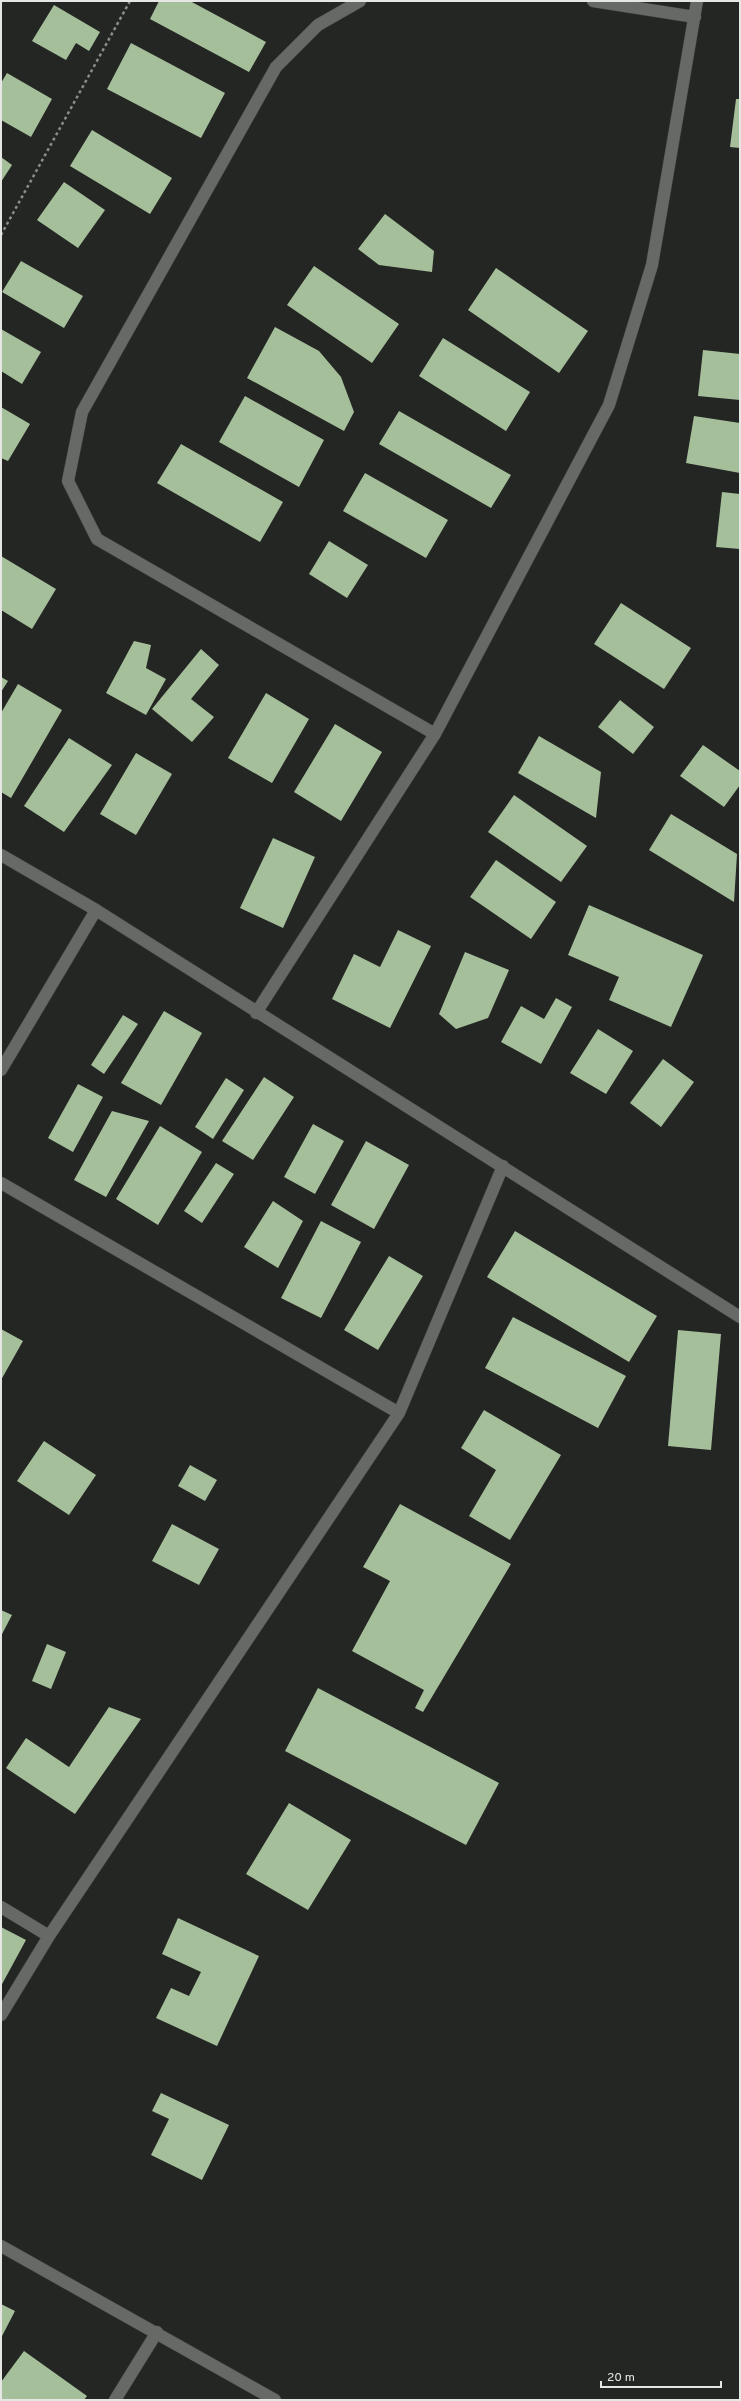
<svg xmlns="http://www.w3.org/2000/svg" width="741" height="2401" font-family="Overpass,sans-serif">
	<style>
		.building { fill: #a6bf9b }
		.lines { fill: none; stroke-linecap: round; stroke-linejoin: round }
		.street-casing { stroke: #414341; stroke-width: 13 }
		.path { stroke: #8c8d8b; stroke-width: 2.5; stroke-dasharray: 3 3; stroke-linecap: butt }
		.street { stroke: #676967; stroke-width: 12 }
	</style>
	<rect width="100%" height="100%" fill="#242623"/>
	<path class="building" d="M159,1h31l76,41 -17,30 -99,-53z
		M54,5l46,27 -11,19 -13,-8 -10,17 -34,-19z
		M131,43l94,50 -24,45 -94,-49z
		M7,73l45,26 -21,38 -30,-17v-37z
		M736,99h4v49l-10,-1z
		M92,130l80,48 -22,36 -80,-48z
		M1,157l11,8 -11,17z
		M64,182l41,28 -27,38 -41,-28z
		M385,214l49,37 -2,21 -53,-7 -21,-16z
		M21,261l62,35 -19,32 -62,-36z
		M314,266l85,58 -27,39 -85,-58z
		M496,268l92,63 -29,42 -91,-63z
		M275,327l44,24 22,26 13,35 -10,19 -97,-53z
		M1,329l40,23 -19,32 -21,-13z
		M443,338l87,54 -24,39 -87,-55z
		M703,350l37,4v46l-42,-4z
		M245,396l79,44 -25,47 -80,-45z
		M1,407l29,17 -22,37 -7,-3z
		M399,411l112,64 -20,33 -112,-64z
		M694,416l46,7v50l-54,-10z
		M181,444l102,58 -23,40 -103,-59z
		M365,473l83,47 -22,38 -83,-47z
		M722,492l18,2v55l-24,-2z
		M329,541l39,24 -21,33 -38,-24z
		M1,556l55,33 -24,40 -31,-19z
		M621,603l70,45 -27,41 -70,-45z
		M134,641l17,4 -5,23 20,11 -20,36 -40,-22z
		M201,649l18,16 -28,34 23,18 -22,25 -40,-33z
		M1,677l7,4 -7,11z
		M18,684l44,26 -51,88 -10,-6v-79z
		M266,693l43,26 -37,64 -44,-25z
		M620,700l34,27 -21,27 -35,-27z
		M335,724l47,28 -41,69 -47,-29z
		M539,736l62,36 -5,46 -78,-45z
		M69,738l43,27 -48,67 -40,-26z
		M703,745l37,26v14l-16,22 -44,-31z
		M136,753l36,21 -36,61 -36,-21z
		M514,795l73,51 -26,36 -73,-50z
		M671,814l66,40 -3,48 -85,-52z
		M273,838l42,19 -32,71 -43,-20z
		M496,860l60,42 -25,37 -61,-42z
		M589,905l114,50 -32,72 -62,-27 10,-23 -51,-22z
		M398,930l33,16 -41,82 -58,-29 22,-45 26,13z
		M465,952l44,18 -21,48 -32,11 -17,-15z
		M556,998l16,9 -31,57 -40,-22 20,-36 23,13z
		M164,1011l38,22 -41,72 -40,-22z
		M123,1015l15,9 -34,50 -13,-9z
		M598,1029l35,22 -27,43 -36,-21z
		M663,1059l31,23 -33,45 -31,-24z
		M264,1077l30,20 -41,63 -31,-19z
		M226,1078l18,12 -31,49 -18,-12z
		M78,1084l25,13 -30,55 -25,-14z
		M112,1111l37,10 -43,76 -32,-17z
		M313,1124l31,17 -29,53 -31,-17z
		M160,1126l42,26 -44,73 -42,-26z
		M366,1141l43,24 -35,64 -43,-24z
		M216,1163l18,11 -32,49 -18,-12z
		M273,1201l30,20 -25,47 -34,-21z
		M321,1221l40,21 -40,76 -40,-20z
		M515,1231l142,85 -28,46 -142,-85z
		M389,1256l34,20 -45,74 -34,-20z
		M513,1317l113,59 -28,52 -113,-60z
		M1,1329l22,12 -22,39z
		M678,1330l43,4 -10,116 -43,-4z
		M484,1410l77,45 -51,85 -41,-24 27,-46 -35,-22z
		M44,1441l52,34 -27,40 -52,-34z
		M190,1465l27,15 -12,21 -27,-15z
		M400,1504l111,60 -88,148 -8,-4 9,-18 -72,-39 38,-70 -27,-14z
		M172,1524l47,25 -20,36 -47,-24z
		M1,1610l11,5 -11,21z
		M47,1644l19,8 -15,37 -19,-8z
		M318,1688l181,95 -33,62 -181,-94z
		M109,1707l32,12 -66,95 -69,-46 20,-30 43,29z
		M289,1803l62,37 -43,70 -62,-36z
		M178,1918l81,38 -42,90 -61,-28 15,-30 18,8 12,-24 -39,-18z
		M1,1927l25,13 -25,46z
		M161,2093l68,32 -27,55 -51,-25 18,-36 -17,-8z
		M1,2304l14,7 -14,27z
		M24,2351l63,45 -3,4 -83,-1v-17z"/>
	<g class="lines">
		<g class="street-casing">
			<path id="street" d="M360,1l-42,24 -42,42 -194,345 -14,69 29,58 338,195
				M593,1l102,16
				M1,855l95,55 644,407
				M256,1013l179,-279 174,-329 43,-140 45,-264
				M1,1070l95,-160
				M1,1183l398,230
				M1,1907l48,29
				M1,2015l48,-79 350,-523 104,-247
				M1,2246l274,154
				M115,2400l42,-68"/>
		</g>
		<path class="path" d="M1,235l129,-234"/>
		<use href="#street" class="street"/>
	</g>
	<rect width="741" height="2401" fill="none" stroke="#e6e7e5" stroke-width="4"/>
	<path d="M601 2381v6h120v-6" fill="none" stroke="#e6e7e5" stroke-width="2"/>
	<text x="607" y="2381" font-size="12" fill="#e6e7e5" stroke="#242623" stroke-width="3" paint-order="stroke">20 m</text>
</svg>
